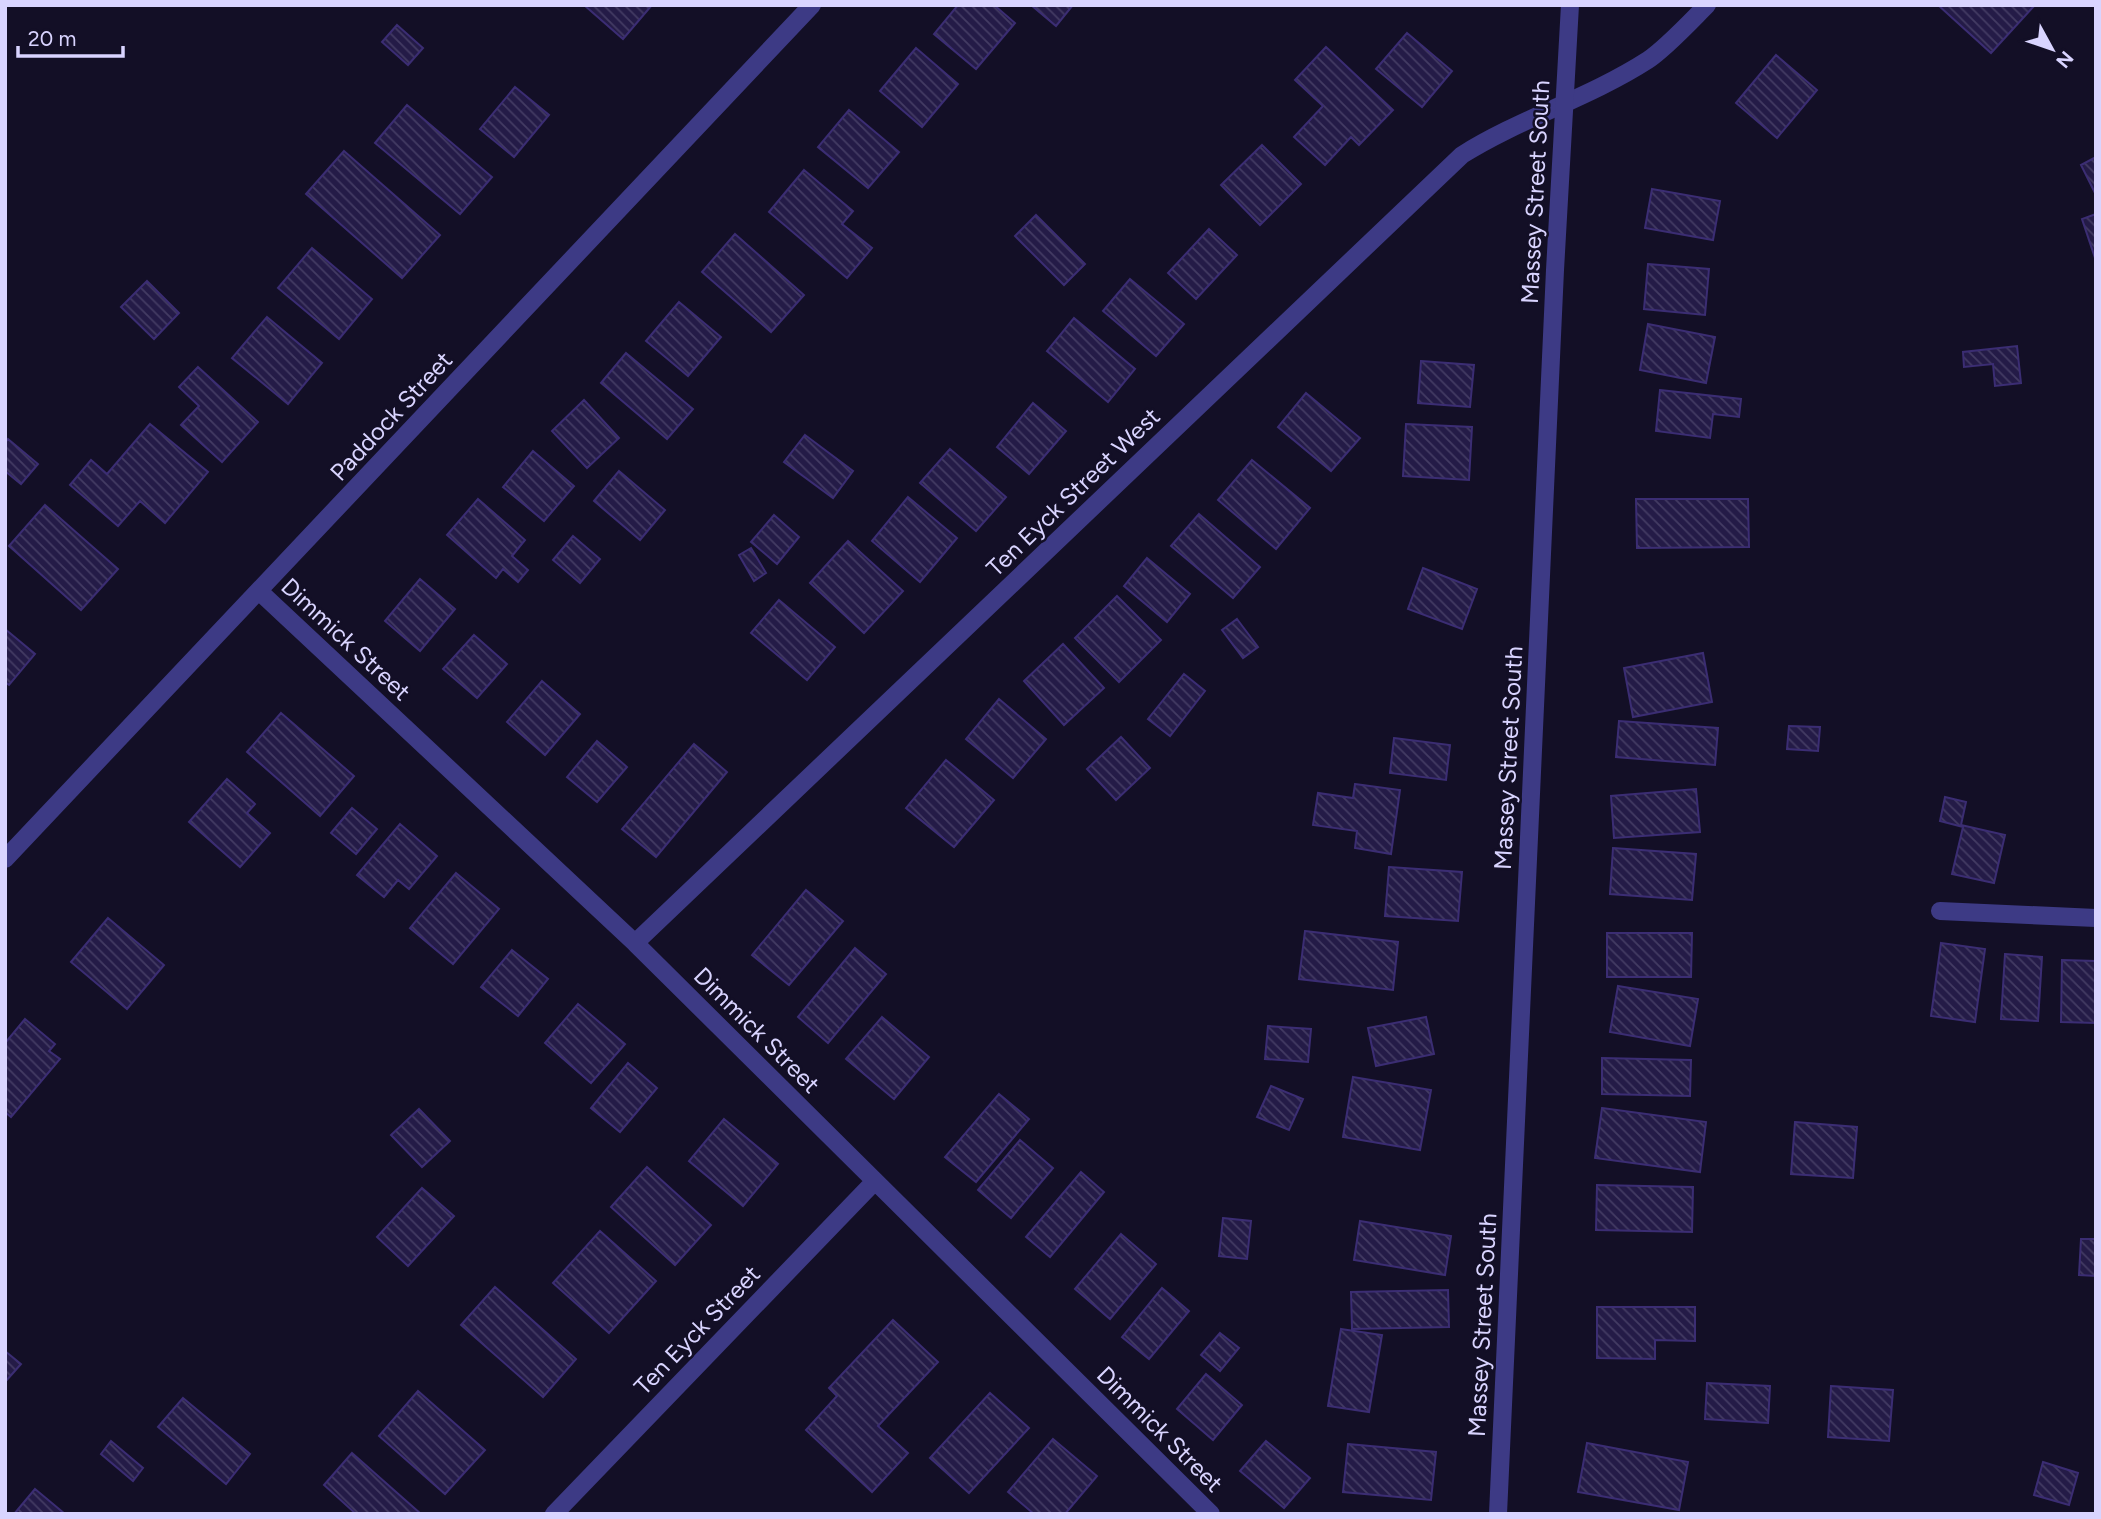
<svg xmlns="http://www.w3.org/2000/svg" width="2101" height="1519" font-family="Figtree,sans-serif">
	<style>
		.building { fill: url(#building-back-hatch); stroke: #3b2d73; stroke-width: 2 }
		.lines { fill: none; stroke-linecap: round; stroke-linejoin: round }
		.minor { stroke: #3d3a85; stroke-width: 18 }
		.tertiary { stroke: #3d3a85; stroke-width: 18 }
		.labels { text-anchor: middle; dominant-baseline: central; stroke-width: 5; stroke-linejoin: round; paint-order: stroke }
		.street-label { font-size: 24px; fill: #d9d4ff; stroke: #130f26 }
	</style>
	<defs>
		<pattern id="building-back-hatch" width="6" height="6" patternUnits="userSpaceOnUse" patternTransform="scale(1.75)"><rect width="6" height="6" fill="#241b47"/><path d="M-1 5l2 2M0 0l6 6M5-1l2 2" fill="none" stroke="#433b63"/></pattern>
	</defs>
	<rect width="100%" height="100%" fill="#130f26"/>
	<path class="building" d="M584,5h68l-29,34z
		M958,5h36l21,18 -39,46 -42,-35z
		M1031,5h42l-17,21z
		M1938,5h97l-44,48z
		M397,25l26,23 -15,17 -26,-23z
		M1407,33l45,38 -30,36 -46,-38z
		M1326,47l67,63 -34,35 -8,-8 -26,28 -31,-28 29,-31 -28,-26z
		M916,48l42,36 -36,43 -42,-36z
		M1776,55l41,35 -40,48 -41,-35z
		M515,87l34,28 -35,42 -34,-28z
		M407,105l85,72 -32,37 -85,-71z
		M849,110l50,42 -31,36 -50,-41z
		M1262,145l39,39 -41,41 -39,-40z
		M344,151l96,84 -38,43 -96,-84z
		M2096,157v38l-15,-30z
		M804,170l49,41 -11,13 30,24 -25,30 -78,-66z
		M1652,189l68,12 -7,39 -68,-12z
		M2096,214v47l-14,-42z
		M1036,215l49,49 -21,21 -49,-49z
		M1209,229l28,26 -41,44 -28,-26z
		M735,234l69,61 -33,37 -69,-60z
		M312,248l60,51 -33,40 -61,-51z
		M1648,264l61,5 -4,46 -61,-6z
		M1130,279l54,45 -28,32 -53,-45z
		M147,281l32,32 -25,26 -33,-32z
		M679,302l42,35 -33,39 -42,-35z
		M267,317l55,46 -34,41 -56,-46z
		M1074,318l61,51 -27,33 -61,-51z
		M1648,324l67,13 -9,46 -66,-13z
		M2017,346l4,37 -26,3 -2,-22 -29,3 -1,-15z
		M626,353l67,56 -26,30 -66,-56z
		M1421,361l53,4 -4,42 -52,-4z
		M198,367l60,55 -36,40 -41,-37 18,-19 -20,-19z
		M1660,390l81,9 -2,18 -26,-3 -3,24 -54,-7z
		M1306,393l54,45 -29,33 -53,-44z
		M584,400l35,38 -32,30 -35,-37z
		M1033,403l33,28 -37,43 -32,-27z
		M150,424l58,48 -43,51 -25,-22 -22,25 -48,-41 21,-25 16,14z
		M1406,424l66,3 -3,53 -66,-4z
		M805,435l48,36 -20,27 -49,-36z
		M8,439l30,25 -17,20 -16,-13v-28z
		M950,449l56,48 -30,34 -56,-48z
		M533,451l41,35 -30,35 -41,-34z
		M1252,460l58,48 -34,41 -58,-49z
		M619,471l46,39 -25,30 -46,-39z
		M908,497l49,41 -37,44 -48,-41z
		M478,499l47,41 -13,16 16,14 -10,12 -15,-13 -7,9 -49,-43z
		M1636,499h112l1,48 -112,1z
		M45,505l73,64 -37,41 -72,-64z
		M1199,514l61,53 -27,31 -62,-52z
		M774,515l25,22 -22,27 -26,-22z
		M573,536l27,23 -20,24 -27,-23z
		M848,541l55,50 -39,42 -54,-50z
		M751,548l15,25 -12,8 -15,-26z
		M1147,558l43,36 -23,28 -43,-36z
		M1423,568l54,21 -15,40 -54,-20z
		M420,579l35,30 -35,42 -35,-30z
		M1117,596l44,44 -42,42 -44,-44z
		M779,600l56,47 -28,33 -56,-47z
		M1237,619l21,28 -15,11 -21,-28z
		M5,629l30,25 -26,31 -4,-3z
		M474,635l33,29 -30,34 -34,-29z
		M1063,644l41,44 -40,37 -40,-44z
		M1703,653l9,49 -79,15 -9,-49z
		M1184,674l21,17 -35,45 -22,-17z
		M542,681l38,33 -35,41 -38,-33z
		M999,699l47,40 -33,39 -47,-39z
		M281,713l73,63 -34,40 -73,-64z
		M1619,721l99,7 -3,37 -99,-8z
		M1789,726l31,1 -2,24 -31,-2z
		M1121,737l29,31 -34,32 -29,-31z
		M1394,738l56,7 -4,35 -56,-7z
		M597,741l30,26 -30,35 -30,-25z
		M694,744l33,28 -71,85 -34,-28z
		M946,760l48,40 -40,47 -48,-39z
		M227,779l28,25 -8,9 23,20 -30,34 -51,-45z
		M1355,784l45,6 -9,64 -36,-6 2,-17 -44,-6 5,-32 35,5z
		M1696,789l4,43 -86,6 -3,-42z
		M1945,797l21,5 -5,23 44,10 -11,48 -42,-9 11,-47 -23,-6z
		M352,808l25,21 -21,25 -25,-21z
		M400,824l37,32 -28,33 -11,-9 -14,17 -27,-22z
		M1613,848l83,6 -4,46 -82,-6z
		M1389,867l73,5 -4,49 -73,-5z
		M456,873l43,36 -46,55 -43,-36z
		M806,890l37,31 -54,64 -37,-30z
		M108,918l56,47 -37,44 -56,-47z
		M1305,931l93,11 -5,48 -94,-11z
		M1607,933h85l-1,44h-84z
		M1941,943l44,6 -10,73 -44,-6z
		M855,948l31,26 -58,69 -30,-26z
		M512,950l36,29 -30,37 -37,-29z
		M2005,954l37,3 -4,64 -37,-2z
		M2062,960l34,1v62l-35,-1z
		M1618,986l80,13 -8,47 -80,-14z
		M578,1004l47,40 -34,39 -46,-40z
		M882,1017l47,40 -35,42 -48,-40z
		M1426,1017l8,37 -58,12 -8,-38z
		M25,1019l30,25 -6,7 11,8 -49,58 -6,-5v-69z
		M1268,1026l43,3 -3,33 -43,-3z
		M1602,1058l89,2 -1,36 -88,-2z
		M628,1063l29,25 -37,44 -29,-24z
		M1353,1077l78,13 -11,60 -77,-13z
		M1271,1086l32,13 -14,31 -32,-13z
		M999,1094l30,25 -53,63 -31,-25z
		M1602,1108l104,14 -6,50 -105,-14z
		M419,1109l31,32 -28,26 -31,-32z
		M724,1119l54,45 -35,42 -54,-45z
		M1795,1122l62,5 -4,51 -62,-4z
		M1020,1140l33,28 -42,50 -33,-28z
		M647,1167l64,58 -36,40 -64,-58z
		M1081,1172l23,20 -54,65 -24,-20z
		M1597,1185l96,2 -1,45 -96,-2z
		M422,1188l32,28 -46,50 -31,-29z
		M1223,1218l28,3 -4,38 -28,-3z
		M1360,1221l91,15 -6,39 -91,-15z
		M600,1231l56,50 -47,52 -56,-50z
		M1121,1234l35,30 -46,55 -35,-30z
		M2081,1239h15v37l-17,-1z
		M495,1287l81,72 -33,38 -82,-72z
		M1162,1288l27,23 -40,48 -27,-22z
		M1448,1290l1,37 -97,2 -1,-37z
		M1597,1307h98v34l-40,-1v19l-58,-1z
		M893,1320l45,42 -60,64 30,27 -36,39 -66,-62 31,-34 -8,-8z
		M1341,1329l41,6 -13,77 -41,-6z
		M1220,1333l19,15 -19,23 -19,-16z
		M5,1351l16,13 -16,18z
		M1206,1374l36,31 -29,35 -36,-31z
		M1707,1383l63,3 -2,37 -63,-4z
		M1831,1386l62,4 -4,51 -61,-4z
		M418,1391l67,59 -40,44 -66,-58z
		M990,1393l39,35 -60,65 -39,-35z
		M183,1398l67,56 -24,30 -68,-57z
		M1053,1439l44,37 -32,38h-31l-26,-22z
		M111,1441l32,27 -10,13 -32,-27z
		M1266,1441l44,37 -26,30 -44,-37z
		M1587,1443l101,19 -9,48 -101,-18z
		M1348,1444l88,8 -5,48 -88,-8z
		M352,1453l69,61h-65l-32,-29z
		M2043,1462l35,11 -9,32 -35,-10z
		M35,1489l30,25h-51z"/>
	<g class="lines">
		<path class="minor" d="M259,591l376,352 576,571
			M5,859l807,-854
			M1940,911l156,7
			M635,943l827,-788c59,-37 127,-57 186,-95 18,-12 43,-39 59,-55
			M554,1514l321,-333"/>
		<path class="tertiary" d="M1498,1514l57,-1244 15,-265"/>
	</g>
	<g class="labels">
		<g class="street-label">
			<text transform="translate(1535 192) rotate(-87)">Massey Street South</text>
			<text transform="translate(391 416) rotate(-47)">Paddock Street</text>
			<text transform="translate(1073 492) rotate(-44)">Ten Eyck Street West</text>
			<text transform="translate(346 639) rotate(43)">Dimmick Street</text>
			<text transform="translate(1508 758) rotate(-87)">Massey Street South</text>
			<text transform="translate(757 1030) rotate(45)">Dimmick Street</text>
			<text transform="translate(1482 1325) rotate(-87)">Massey Street South</text>
			<text transform="translate(697 1330) rotate(-46)">Ten Eyck Street</text>
			<text transform="translate(1160 1429) rotate(45)">Dimmick Street</text>
		</g>
	</g>
	<rect width="2101" height="1519" fill="none" stroke="#d9d4ff" stroke-width="14"/>
	<g transform="translate(2052 49) rotate(130)" stroke="#130f26" stroke-width="5" paint-order="stroke">
	<path d="M0-5L12 26L0 18L-12 26Z" fill="#d9d4ff"/>
	<text y="-10" font-size="19" font-weight="bold" text-anchor="middle" fill="#d9d4ff">N</text>
	</g>
	<path d="M18 46v10h105v-10" fill="none" stroke="#d9d4ff" stroke-width="3.5"/>
	<text x="28" y="46" font-size="21" fill="#d9d4ff" stroke="#130f26" stroke-width="5" paint-order="stroke">20 m</text>
</svg>
